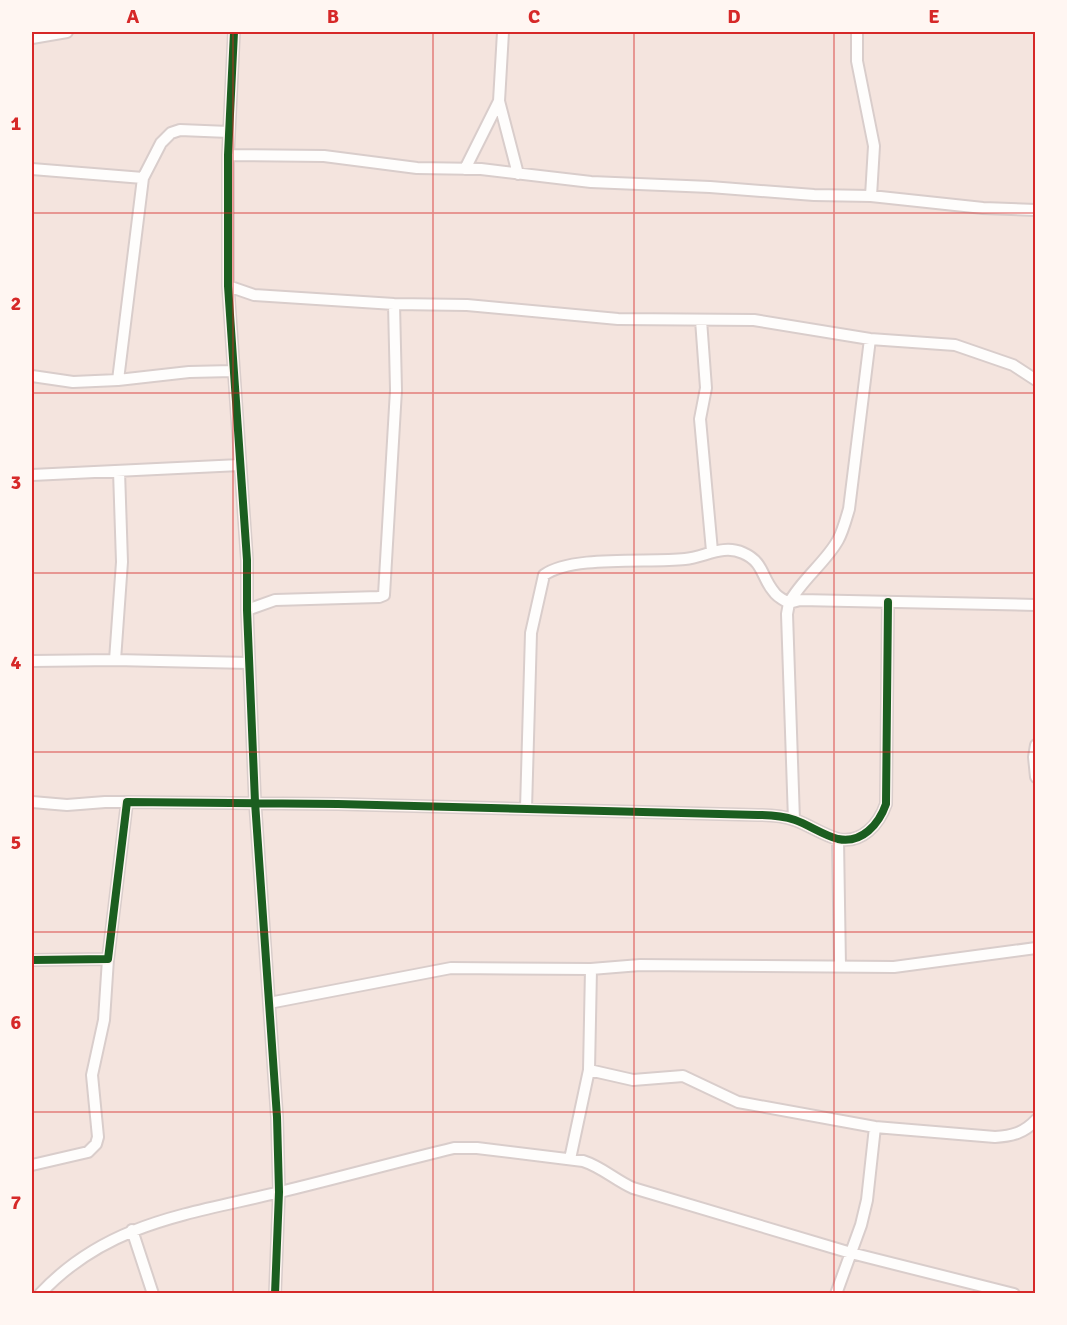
<svg xmlns="http://www.w3.org/2000/svg" width="1067" height="1325" font-family="Signika,sans-serif">
	<style>
		.residential { fill: #f4e4de }
		.lines { fill: none; stroke-linecap: round; stroke-linejoin: round }
		.minor-casing { stroke: #d9cdcb; stroke-width: 14 }
		.minor { stroke: #fefdfc; stroke-width: 10 }
		.cycleway-casing { stroke: #fff6f2; stroke-width: 11 }
		.cycleway { stroke: #1b5e20; stroke-width: 8 }
		.grid { fill: none; stroke: #d62828; stroke-width: 1.5; stroke-opacity: 0.55 }
		.neatline { fill: none; stroke: #d62828; stroke-width: 2 }
		.grid-label { font-size: 20px; text-anchor: middle; font-weight: bold; fill: #d62828 }
	</style>
	<rect width="100%" height="100%" fill="#faf2ee"/>
	<path class="residential" d="M32,32h1003v1261h-1003z"/>
	<g class="lines">
		<g class="minor-casing">
			<path id="minor" d="M234,32l-6,123v131l19,274v50l8,192 22,315 2,75 -4,102
				M503,32l-4,69 19,73
				M857,32v29l17,85 -3,50
				M32,38l35,-6
				M228,155l96,1 93,12 64,1 110,13 119,5 104,8 57,1 112,12 53,2
				M32,169l111,9
				M465,169l34,-68
				M228,286l26,9 140,9 73,1 151,14 136,1 116,19 85,6 58,20 23,15
				M701,320l5,68 -6,31 12,132
				M32,376l41,6 45,-2 71,-8 44,-1
				M118,380l25,-202 18,-35 10,-10 9,-3 49,2
				M32,475l208,-10
				M247,610l28,-10 104,-3 5,-2 12,-205 -2,-86
				M115,660l7,-98 -3,-91
				M32,661l83,-1 134,3
				M1036,745l-2,12 2,20
				M32,802l35,3 38,-3h22
				M526,809l5,-176 13,-58c28,-20 104,-12 141,-16 20,-2 38,-15 58,-6 21,9 18,24 31,39 3,5 10,8 15,11 13,-24 37,-41 49,-63 5,-9 8,-21 11,-31l21,-170
				M794,820l-7,-206 2,-11 11,-3 236,5
				M838,839l2,128
				M32,960l76,-1 19,-157 211,2 420,11c12,0 25,1 37,5 14,5 28,15 43,19 24,5 41,-15 48,-35l2,-202
				M269,1003l182,-35 140,1 49,-4 254,2 142,-19
				M589,1070l44,10 50,-4 55,26 137,25 120,10c17,-1 29,-4 41,-17
				M570,1159l19,-89 2,-101
				M32,1165l56,-13 8,-8 2,-7 -6,-62 12,-55 4,-61
				M132,1230l21,64
				M40,1294c67,-72 150,-80 240,-102 58,-14 116,-30 174,-44h23l106,13c19,6 32,19 50,27l218,65 163,41
				M836,1294l25,-69 6,-25 8,-73"/>
		</g>
		<use href="#minor" class="minor"/>
		<g class="cycleway-casing">
			<path id="cycleway" d="M234,32l-6,123v131l19,274v50l8,192 22,315 2,75 -4,102
				M32,960l76,-1 19,-157 211,2 420,11c12,0 25,1 37,5 14,5 28,15 43,19 24,5 41,-15 48,-35l2,-202"/>
		</g>
		<use href="#cycleway" class="cycleway"/>
	</g>
	<path class="grid" d="M233,32v1262M433,32v1262M634,32v1262M834,32v1262M32,213h1004M32,393h1004M32,573h1004M32,752h1004M32,932h1004M32,1112h1004"/>
	<rect width="1067" height="1325" fill="none" stroke="#fff6f2" stroke-width="66"/>
	<rect x="33" y="33" width="1001" height="1259" class="neatline"/>
	<g class="grid-label">
		<text x="133" y="23">A</text>
		<text x="333" y="23">B</text>
		<text x="534" y="23">C</text>
		<text x="734" y="23">D</text>
		<text x="934" y="23">E</text>
		<text x="16" y="130">1</text>
		<text x="16" y="310">2</text>
		<text x="16" y="489">3</text>
		<text x="16" y="669">4</text>
		<text x="16" y="849">5</text>
		<text x="16" y="1029">6</text>
		<text x="16" y="1209">7</text>
	</g>
</svg>
